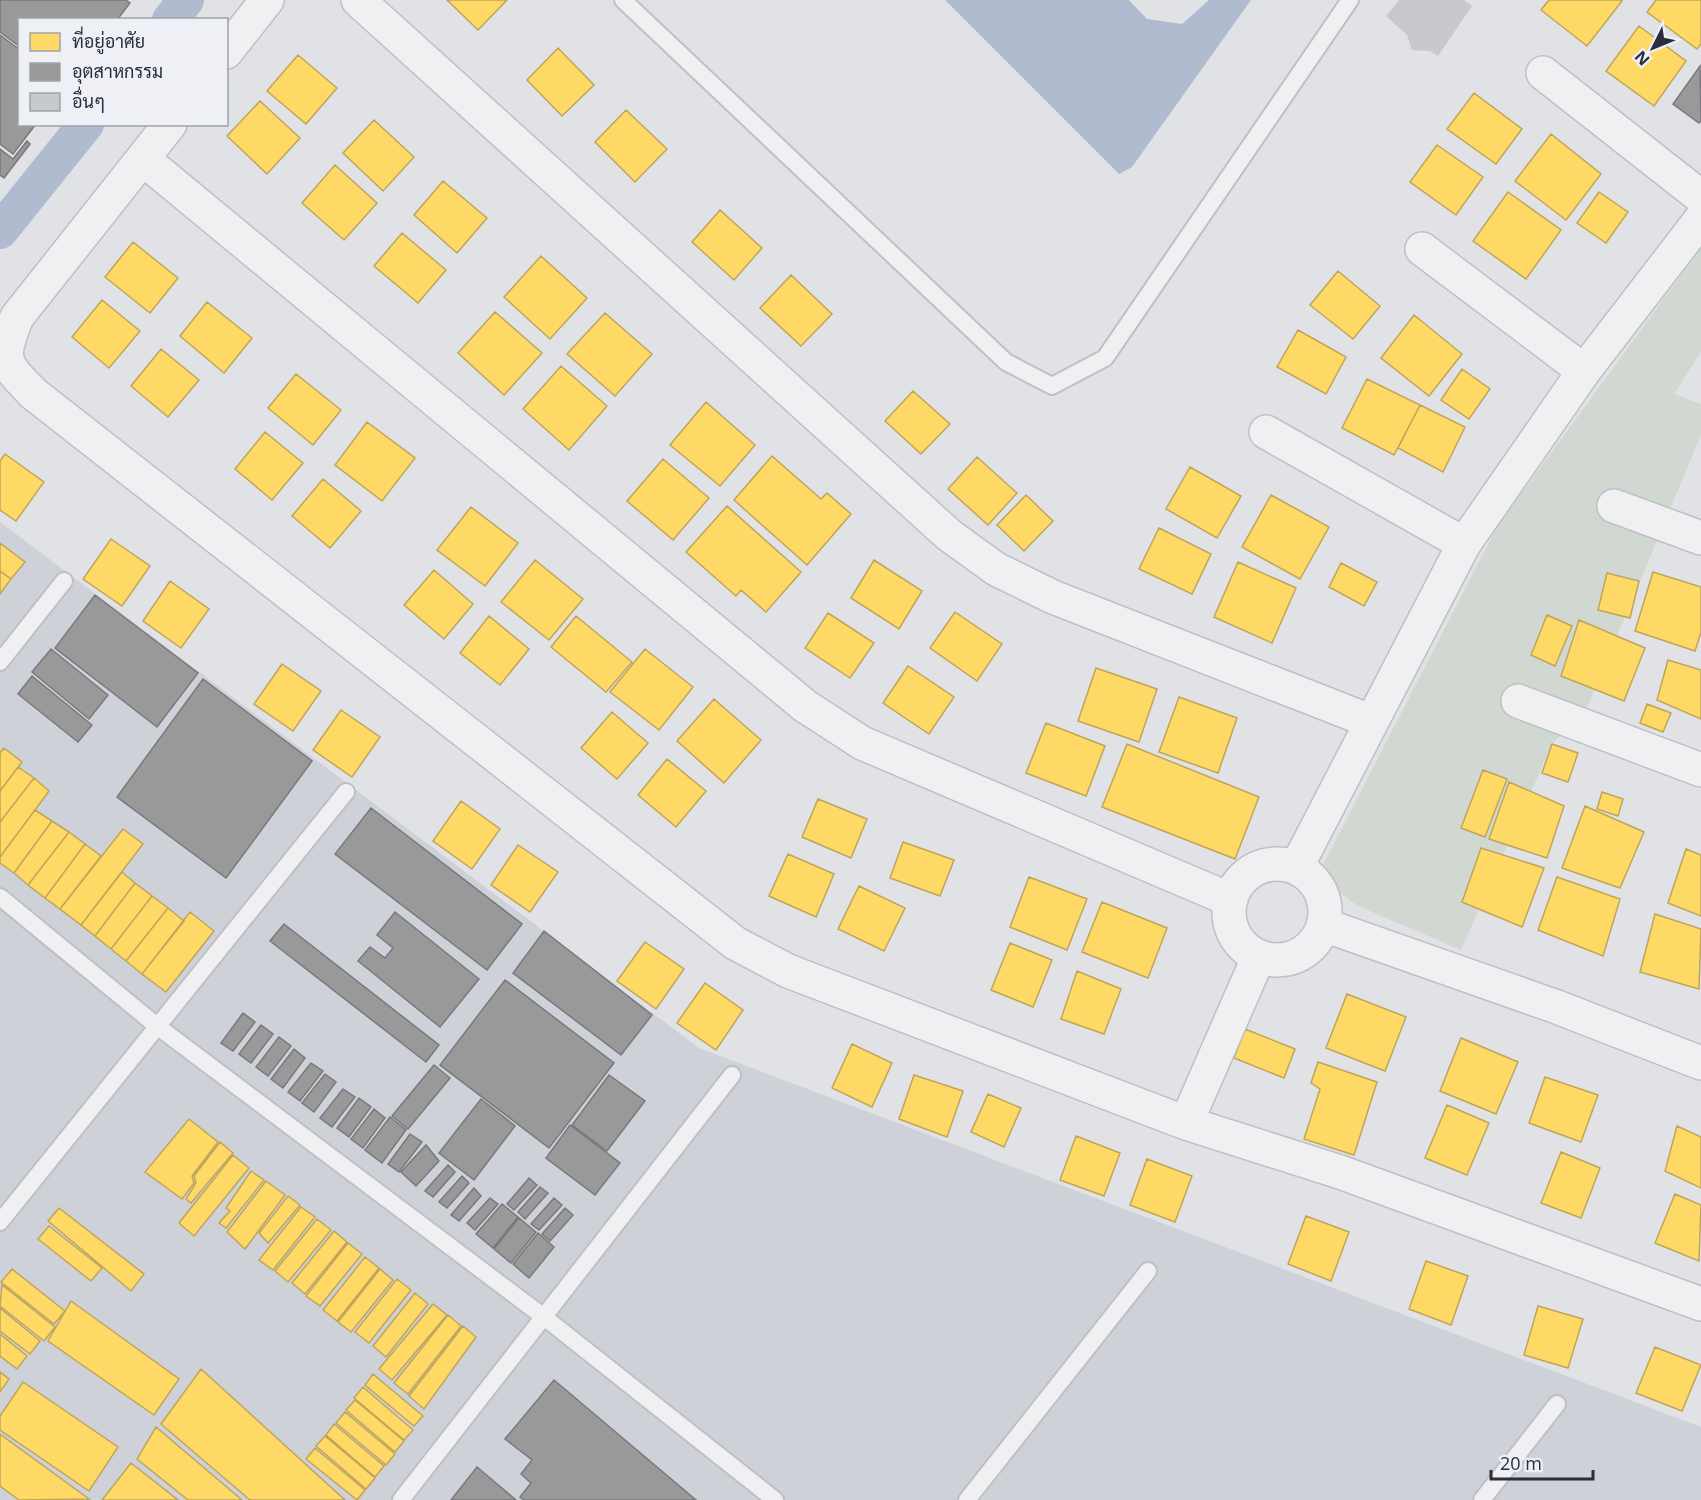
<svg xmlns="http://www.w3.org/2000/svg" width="1701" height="1500" font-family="'Open Sans',Sarabun,sans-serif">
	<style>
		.built { fill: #cfd1d8 }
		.green { fill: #d0d8d1 }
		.water { fill: #b1bbcf }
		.homes { fill: #ffd966; stroke: #bfa55a; stroke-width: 1.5 }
		.industry { fill: #999; stroke: #77797d; stroke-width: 1.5 }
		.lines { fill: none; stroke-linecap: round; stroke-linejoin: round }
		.canal { stroke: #b1bbcf; stroke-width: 36 }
		.building { fill: #c7c9cc }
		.service-casing { stroke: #bfc0c3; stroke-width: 20 }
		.minor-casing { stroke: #bfc0c3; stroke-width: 36 }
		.service { stroke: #f0f0f2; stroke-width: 16 }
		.minor { stroke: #f0f0f2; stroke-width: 33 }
	</style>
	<rect width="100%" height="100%" fill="#e1e2e5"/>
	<path class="built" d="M0,522l699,526 1002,379v73h-1701z"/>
	<path class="green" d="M1701,248v104l-27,42 27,10v31l-115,275 -34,34 -91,206 -103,-44 -27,-20 -7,-23 173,-336z"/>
	<path class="water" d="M945,0h184l18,19 35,5 27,-24h42l-119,167 -13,7z"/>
	<path class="homes" d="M447,0h60l-29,30z
		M1549,0h71l2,1 -35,45 -46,-36z
		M1656,0h45v44l-4,5 -50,-37z
		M1639,26l47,35 -32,45 -48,-35z
		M558,48l36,37 -32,31 -35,-36z
		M298,55l39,33 -31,36 -39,-33z
		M1474,93l48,36 -26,35 -49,-35z
		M260,101l40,37 -33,36 -40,-38z
		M626,110l41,39 -32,33 -40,-40z
		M374,120l40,37 -31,34 -40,-38z
		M1551,134l50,40 -35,46 -51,-39z
		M1437,145l46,32 -27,38 -46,-33z
		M335,165l42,38 -33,37 -42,-37z
		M443,181l44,37 -30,35 -43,-38z
		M1508,192l53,38 -35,49 -53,-38z
		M1599,192l29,20 -22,31 -29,-20z
		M720,210l42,38 -28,32 -42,-38z
		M402,233l44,37 -28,33 -44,-37z
		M133,242l45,36 -28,35 -45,-36z
		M541,256l46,42 -37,41 -46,-42z
		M1338,271l42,35 -27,33 -43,-34z
		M791,275l41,39 -31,32 -41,-38z
		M102,300l38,31 -31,37 -37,-31z
		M207,302l45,36 -28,35 -44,-37z
		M495,312l47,41 -38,42 -46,-42z
		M605,313l47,41 -37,42 -48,-42z
		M1414,315l48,39 -33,42 -48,-38z
		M1298,330l48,27 -20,37 -49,-27z
		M161,349l38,31 -31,37 -37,-31z
		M561,366l46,40 -38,44 -46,-41z
		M1462,369l28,20 -21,30 -28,-19z
		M296,374l45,36 -28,35 -45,-37z
		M1367,379l53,26 -26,50 -52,-27z
		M913,391l37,33 -29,30 -36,-33z
		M706,402l49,43 -35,41 -50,-41z
		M1420,405l45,22 -22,45 -45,-24z
		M367,422l48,36 -33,43 -47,-36z
		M265,432l38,31 -31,37 -37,-31z
		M5,454l39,28 -28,39 -16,-11v-49z
		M772,456l49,43 6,-6 24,21 -44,51 -73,-65z
		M977,457l40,36 -29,32 -40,-36z
		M663,459l46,39 -36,42 -46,-39z
		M1190,467l51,29 -24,42 -51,-29z
		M323,479l38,32 -31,37 -38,-32z
		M1026,495l27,26 -29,30 -27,-26z
		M1271,495l58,32 -29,52 -58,-32z
		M727,506l74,66 -35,40 -25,-22 -5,6 -50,-44z
		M471,507l47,36 -33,43 -48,-36z
		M1159,528l52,26 -19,40 -53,-25z
		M111,539l39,27 -28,40 -39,-27z
		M0,543l25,19 -14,17 -11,-8z
		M535,560l48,39 -34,41 -48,-38z
		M874,560l48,31 -23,38 -48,-31z
		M1238,562l58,26 -24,55 -58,-26z
		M1341,563l36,19 -13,24 -35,-19z
		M434,570l39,34 -29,35 -40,-34z
		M0,571l11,8 -11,15z
		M1653,572l48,15v45l-6,19 -60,-20z
		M1607,573l32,8 -9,37 -32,-8z
		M170,581l39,28 -28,39 -38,-27z
		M955,612l47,32 -25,37 -47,-33z
		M828,613l46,30 -24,35 -45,-30z
		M1547,615l25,11 -17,40 -24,-11z
		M489,616l40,33 -29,36 -40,-32z
		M576,616l56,46 -26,30 -55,-45z
		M1579,620l66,28 -21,53 -63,-25z
		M645,649l48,38 -34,43 -49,-38z
		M1668,660l33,10v49l-44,-19z
		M282,664l39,27 -28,40 -39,-27z
		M908,666l46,31 -25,37 -46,-31z
		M1096,668l61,21 -18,53 -61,-21z
		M1179,697l58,21 -19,55 -59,-21z
		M714,699l47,41 -37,43 -47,-42z
		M1647,704l24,9 -8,19 -23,-9z
		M341,710l39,27 -28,40 -39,-27z
		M612,712l36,31 -31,36 -36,-31z
		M1046,723l59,23 -19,50 -60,-23z
		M1127,744l132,53 -24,62 -133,-52z
		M1552,744l26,9 -10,29 -26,-9z
		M4,748l18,14 -22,29v-38z
		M667,759l39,32 -30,36 -38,-32z
		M18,767l16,11 -34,44v-31z
		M1483,770l24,9 -22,58 -24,-9z
		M34,778l15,13 -49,66v-35z
		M1509,782l55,24 -17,52 -58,-19z
		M1602,792l21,7 -5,17 -21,-7z
		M818,799l49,20 -16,39 -49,-21z
		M461,801l39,28 -28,40 -39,-28z
		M1585,806l59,26 -24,56 -58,-20z
		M35,810l17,11 -38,52 -14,-10v-6z
		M52,821l17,11 -41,53 -14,-12z
		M123,829l20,15 -62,81 -21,-16z
		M69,832l16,12 -40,54 -17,-13z
		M903,842l51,18 -14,36 -50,-18z
		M85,844l16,12 -41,53 -15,-11z
		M518,845l40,27 -28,40 -39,-27z
		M1481,848l63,20 -22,59 -60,-25z
		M1686,849l15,6v61l-33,-13z
		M788,854l46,20 -18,43 -47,-21z
		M122,872l13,11 -40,53 -14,-11z
		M1029,877l58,22 -20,51 -57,-23z
		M1557,877l63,22 -17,57 -65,-26z
		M135,883l17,13 -41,53 -16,-13z
		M859,886l46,22 -21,43 -46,-22z
		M152,896l16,12 -42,53 -15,-12z
		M1102,902l65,26 -19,50 -66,-26z
		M168,908l16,13 -42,53 -16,-13z
		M190,912l24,19 -48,61 -24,-18z
		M1655,914l46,15 -2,60 -59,-17z
		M645,942l39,27 -28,40 -39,-28z
		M1010,943l42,17 -19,47 -42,-17z
		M1077,971l44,18 -17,45 -43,-15z
		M705,983l38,27 -27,40 -39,-27z
		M1347,994l59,23 -21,54 -59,-23z
		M1245,1029l50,20 -11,29 -50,-20z
		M1461,1038l57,24 -22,52 -56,-23z
		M852,1044l40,19 -20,44 -40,-19z
		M1318,1062l59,20 -23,73 -50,-16 16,-50 -9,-6z
		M914,1075l49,16 -16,46 -48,-18z
		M1545,1077l53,18 -17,47 -52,-19z
		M988,1094l33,14 -17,39 -33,-15z
		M1447,1105l42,18 -22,52 -42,-17z
		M189,1119l29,23 -26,34 2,7 -12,16 -37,-27z
		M1677,1126l24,11v51l-36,-17z
		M1076,1136l44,17 -16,43 -44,-16z
		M220,1142l13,11 -42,50 -5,-4 10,-16 -2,-7z
		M1561,1152l39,16 -19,50 -40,-15z
		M233,1155l16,13 -55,68 -15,-13z
		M1147,1159l45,17 -17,46 -45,-17z
		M251,1171l13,9 -38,48 -7,-5 11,-12 -4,-3z
		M266,1181l19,14 -40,54 -18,-17z
		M1675,1194l26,11 -2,56 -44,-18z
		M288,1196l12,9 -32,38 -9,-10z
		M301,1207l14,10 -42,53 -14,-10z
		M59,1208l85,66 -13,17 -83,-70z
		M1306,1216l43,16 -18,49 -43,-17z
		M317,1219l14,11 -43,52 -13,-11z
		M49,1226l53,42 -11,13 -53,-42z
		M334,1231l13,11 -42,52 -13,-11z
		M348,1243l14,11 -42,52 -14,-10z
		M365,1257l14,11 -42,53 -14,-11z
		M1426,1261l42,15 -17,49 -42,-16z
		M12,1269l53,42 -11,13 -53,-42z
		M380,1269l13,11 -42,52 -13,-10z
		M397,1279l14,11 -42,53 -14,-11z
		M2,1285l53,42 -11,14 -44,-35z
		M415,1293l13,11 -42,53 -13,-11z
		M71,1301l108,78 -25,36 -106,-74z
		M433,1304l14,11 -55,65 -13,-11z
		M1538,1306l45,13 -15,49 -44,-13z
		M0,1308l40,33 -10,13 -30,-23z
		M448,1315l13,11 -53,68 -14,-11z
		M463,1326l13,11 -52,72 -15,-13z
		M0,1334l27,22 -10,13 -17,-13z
		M1655,1347l46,18 -19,46 -46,-18z
		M201,1369l144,131h-95l-89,-76z
		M0,1372l9,7 -9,13z
		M373,1374l50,42 -9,10 -49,-41z
		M23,1382l95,65 -29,44 -89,-61v-14z
		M363,1387l50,43 -9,10 -50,-42z
		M355,1400l49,41 -9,11 -49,-42z
		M345,1412l50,42 -9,11 -50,-42z
		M334,1424l50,42 -9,11 -49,-42z
		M156,1427l86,73h-54l-51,-41z
		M0,1434l89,65 -70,1 -19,-14z
		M325,1436l50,42 -9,11 -50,-43z
		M315,1448l50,42 -8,10 -51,-41z
		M131,1463l47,37h-76z"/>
	<path class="industry" d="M0,0h126l4,3 -13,17h-97v27l-20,-15z
		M0,35l20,15v74h16l-23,30 -13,-10z
		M1700,66l1,55 -2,2 -26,-19z
		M27,141l3,3 -26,34 -4,-3v-26l13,10z
		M95,595l103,78 -41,54 -102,-79z
		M51,649l57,46 -19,24 -57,-47z
		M32,676l60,49 -14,17 -60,-48z
		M203,679l109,82 -86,117 -109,-81z
		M371,808l151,116 -35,46 -152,-116z
		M395,912l84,67 -39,48 -82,-66 12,-14 15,11 8,-10 -16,-13z
		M284,924l155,121 -13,17 -156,-121z
		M544,931l108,84 -31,40 -108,-82z
		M505,980l109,83 -65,85 -109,-83z
		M243,1013l12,9 -22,29 -12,-8z
		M261,1025l12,9 -22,29 -12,-9z
		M279,1037l12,9 -23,30 -12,-9z
		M294,1049l11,9 -22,30 -12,-9z
		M311,1063l12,8 -23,30 -12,-9z
		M434,1065l16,13 -42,51 -16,-13z
		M325,1074l11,8 -22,30 -12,-9z
		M609,1075l36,26 -38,50 -35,-26z
		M343,1089l12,8 -23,30 -12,-9z
		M359,1098l12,9 -22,30 -12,-9z
		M481,1099l34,27 -41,54 -35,-27z
		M374,1109l11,9 -22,30 -12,-9z
		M390,1117l16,13 -24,33 -17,-13z
		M570,1125l50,38 -25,32 -49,-37z
		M410,1134l12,8 -23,30 -11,-8z
		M426,1145l13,16 -23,25 -15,-14z
		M448,1165l7,7 -22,25 -8,-6z
		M462,1176l7,7 -22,25 -8,-6z
		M529,1178l8,7 -23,25 -7,-6z
		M540,1187l8,6 -23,26 -7,-7z
		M474,1188l7,8 -22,25 -8,-6z
		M490,1198l8,6 -23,26 -8,-7z
		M554,1198l8,7 -23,25 -8,-6z
		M502,1204l16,13 -25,31 -17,-14z
		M565,1208l8,7 -23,26 -8,-7z
		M519,1218l17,14 -25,31 -17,-14z
		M538,1233l16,14 -25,31 -16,-14z
		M554,1380l142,120h-172l-4,-3 11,-14 -10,-9 11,-14 -27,-21z
		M477,1467l39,33h-65z"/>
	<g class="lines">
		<path class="canal" d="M170,20l16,-20
			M0,231l86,-107"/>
	</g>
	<path class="building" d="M1399,0h65l8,6 -34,50 -8,-5 -18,-1 -5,-15 -21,-19z"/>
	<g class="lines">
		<g class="service-casing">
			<path id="service" d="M623,0l383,362 46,24 53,-28 245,-358
				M0,662l64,-81
				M0,897l157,129 387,291 231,183
				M0,1222l346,-430
				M401,1500l331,-425
				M967,1500l181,-229
				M1482,1500l75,-96"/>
		</g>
		<g class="minor-casing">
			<path id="minor" d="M358,0l591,535 47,34 57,28 317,124
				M226,52l41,-52
				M1543,73l158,124
				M170,124l-153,193c-17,42 -15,45 17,77l701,549 53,28 398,152 154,49 361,132
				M143,159l662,547 57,37 369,157
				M1422,249l162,122
				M1266,432l198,112
				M1614,506l87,32
				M1518,701l183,69
				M1229 912a48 48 0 1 1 96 0a48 48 0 1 1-96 0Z
				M1297,866l167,-322 120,-173 117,-152
				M1324,925l233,82 144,56
				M1186,1123l73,-167"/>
		</g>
		<use href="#service" class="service"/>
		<use href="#minor" class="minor"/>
	</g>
	<rect x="18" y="18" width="210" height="108" fill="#eef0f5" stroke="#9fa2ab" stroke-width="1.5"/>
	<rect x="30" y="33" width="30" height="18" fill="#ffd966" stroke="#9fa2ab" stroke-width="1.5"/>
	<text x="72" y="48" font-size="18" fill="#292d3d">ที่อยู่อาศัย</text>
	<rect x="30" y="63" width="30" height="18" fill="#999999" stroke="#9fa2ab" stroke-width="1.5"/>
	<text x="72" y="78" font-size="18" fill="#292d3d">อุตสาหกรรม</text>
	<rect x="30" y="93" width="30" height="18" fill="#c7c9cc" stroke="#9fa2ab" stroke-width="1.5"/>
	<text x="72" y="108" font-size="18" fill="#292d3d">อื่นๆ</text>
	<g transform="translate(1653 48) rotate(227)" stroke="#eef0f5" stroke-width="4.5" paint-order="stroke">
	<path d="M0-4.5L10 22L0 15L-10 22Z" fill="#292d3d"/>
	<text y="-9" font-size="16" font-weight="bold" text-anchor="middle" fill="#292d3d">N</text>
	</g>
	<path d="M1491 1470v9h102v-9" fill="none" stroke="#292d3d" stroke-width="3"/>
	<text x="1500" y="1470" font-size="18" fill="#292d3d" stroke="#eef0f5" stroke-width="4.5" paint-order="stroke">20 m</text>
</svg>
